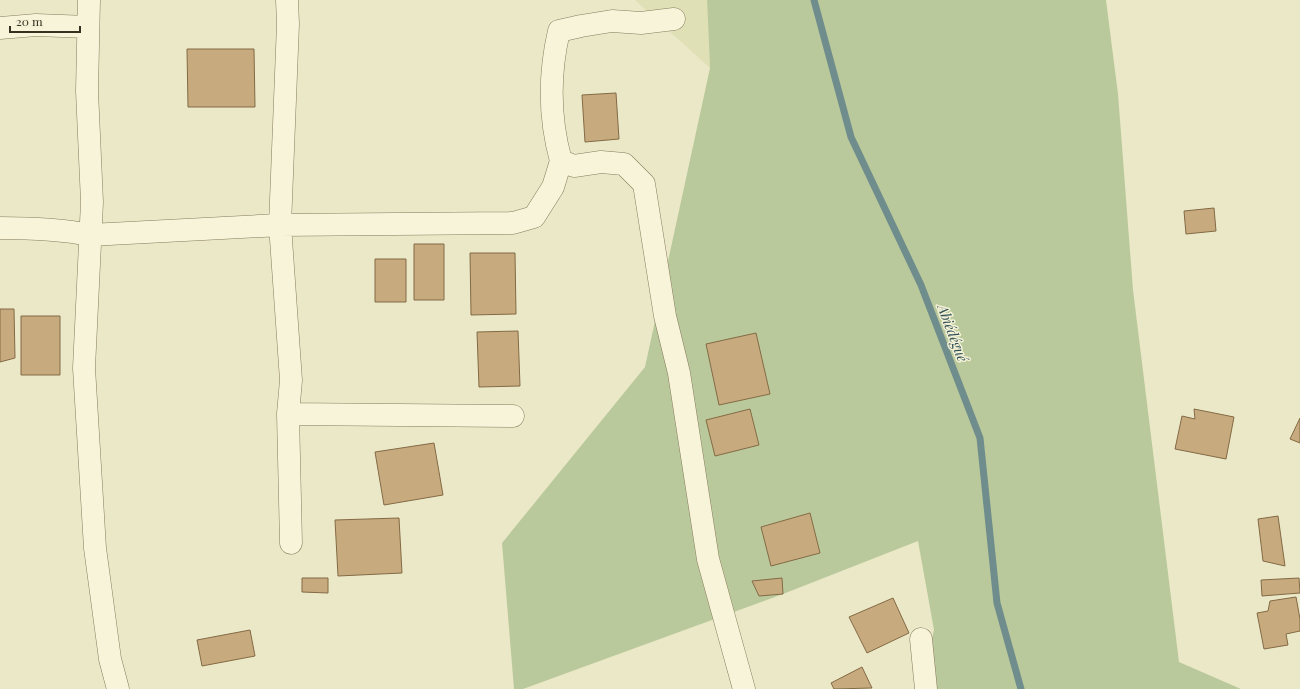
<svg xmlns="http://www.w3.org/2000/svg" width="1300" height="689" font-family="'Playfair Display',serif">
	<style>
		.farmland { fill: #dfe0b5 }
		.green { fill: #bac99b }
		.lines { fill: none; stroke-linecap: round; stroke-linejoin: round }
		.stream { stroke: #6f8d8c; stroke-width: 7 }
		.building { fill: #c7ab7f; stroke: #836a45 }
		.street-casing { stroke: #867b5d; stroke-width: 23 }
		.street { stroke: #f7f4da; stroke-width: 22 }
		.labels { text-anchor: middle; dominant-baseline: central; stroke-width: 3; stroke-linejoin: round; paint-order: stroke }
		.water-label { font-size: 14px; font-style: italic; fill: #315156; stroke: #f3f1d6 }
	</style>
	<rect width="100%" height="100%" fill="#ebe8c7"/>
	<path class="farmland" d="M635,0h72l3,68z"/>
	<path class="green" d="M707,0h399l12,94 15,196 46,372 62,27h-322l15,-59 -16,-89 -135,53 -260,95h-9l-12,-146 143,-176 65,-299z"/>
	<g class="lines">
		<path class="stream" d="M814,0l37,137 70,148 59,153 17,165 24,86"/>
	</g>
	<path class="building" d="M187,49h67l1,58h-67z
		M616,93l3,46 -34,3 -3,-47z
		M1214,208l2,23 -30,3 -2,-23z
		M414,244h30v56h-30z
		M470,253h45l1,61 -45,1z
		M375,259h31v43h-31z
		M0,309h14l1,49 -15,4z
		M21,316h39v59h-39z
		M518,331l2,55 -41,1 -2,-55z
		M756,333l14,61 -51,11 -13,-61z
		M750,409l9,36 -44,11 -9,-36z
		M1194,409l40,8 -8,42 -51,-10 7,-33 13,3z
		M1300,418v25l-10,-4z
		M434,443l9,52 -59,10 -9,-53z
		M810,513l10,40 -49,13 -10,-39z
		M1278,516l7,50 -22,-5 -5,-42z
		M399,518l3,55 -64,3 -3,-56z
		M302,578h26v15l-26,-1z
		M782,578l1,16 -24,2 -7,-15z
		M1299,578l1,15 -38,3 -1,-16z
		M1296,597l4,22v12l-14,3 2,11 -24,4 -7,-36 11,-2 2,-10z
		M893,598l16,35 -42,20 -18,-36z
		M250,630l5,26 -53,10 -5,-26z
		M862,667l10,21 -38,1 -3,-6z"/>
	<g class="lines">
		<g class="street-casing">
			<path id="street" d="M89,0l-2,91 5,111 -8,166 11,180 15,111 8,30
				M287,0l1,24 -8,201 11,155 -3,34 3,129
				M674,19l-33,4 -29,-2 -31,5 -22,5c-10,43 -10,87 2,130l13,5 27,-4 23,2 20,20 21,132 14,57 29,186 36,130
				M0,28l36,-3 52,2
				M0,228c30,0 60,1 90,7l190,-10 233,-2 21,-6 19,-30 8,-26
				M288,414l225,2
				M921,639l5,50"/>
		</g>
		<use href="#street" class="street"/>
	</g>
	<g class="labels">
		<g class="water-label">
			<text transform="translate(953 333) rotate(69)">Abiédégué</text>
		</g>
	</g>
	<path d="M10 26v6h70v-6" fill="none" stroke="#373020" stroke-width="2"/>
	<text x="16" y="26" font-size="12" fill="#373020" stroke="#f3f1d6" stroke-width="3" paint-order="stroke">20 m</text>
</svg>
